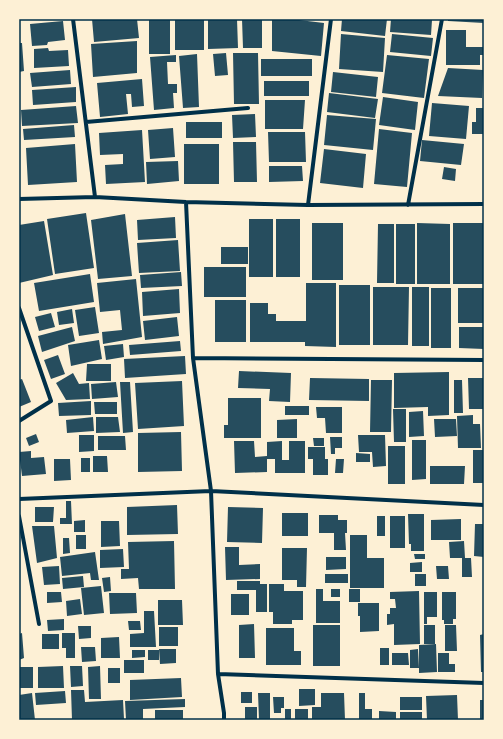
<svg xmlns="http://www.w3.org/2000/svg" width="503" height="739" font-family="Ubuntu,sans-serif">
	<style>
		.building { fill: #264d5e }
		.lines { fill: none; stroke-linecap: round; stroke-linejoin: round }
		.minor { stroke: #003049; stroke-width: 4 }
		.neatline { fill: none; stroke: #003049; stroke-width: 1.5 }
	</style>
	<rect width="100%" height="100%" fill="#fdf0d5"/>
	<path class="building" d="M92,19h45l2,19 -45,4z
		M149,19h21v35h-21z
		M175,19h29v31h-29z
		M208,19h29l1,29 -30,1z
		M242,19h20v29h-19z
		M272,19h19l33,4 -3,33 -49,-5z
		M342,19h45l-2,17 -44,-5z
		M391,19l41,1 -1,15 -41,-3z
		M448,19h36v4l-36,-2z
		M63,21l2,19 -17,2 -1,3 -15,1 -2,-22z
		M446,30h20v17h18v8h-4v10h-34z
		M341,34l44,4 -2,34 -44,-3z
		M392,34l41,4 -2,18 -41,-4z
		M137,41v32l-44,4 -2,-33z
		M19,43h3l2,28 -5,1z
		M48,48l1,3 19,-1 1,16 -35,2v-19z
		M226,53l2,22 -13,1 -2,-22z
		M233,53h25l1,51h-25z
		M197,54l2,53 -16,1 -4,-52z
		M176,55v7h-9l1,22h9v9h-4l1,15 -20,2 -4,-53z
		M387,55l42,4 -5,39 -42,-5z
		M261,59h51v17h-51z
		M448,68l35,2 -1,28 -44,-2z
		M70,70l1,14 -39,3 -2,-14z
		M333,72l45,5 -2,20 -45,-5z
		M142,79l2,27 -12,1 -1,-13h-5l2,20 -28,3 -3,-34z
		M264,81h45v15h-45z
		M76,87v15l-43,3 -1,-15z
		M329,93l49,6 -3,19 -48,-6z
		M383,97l35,5 -3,28 -36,-5z
		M265,100h40l-2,29h-38z
		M432,103l37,3 -3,33 -37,-3z
		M76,106l2,17 -56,3 -1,-16z
		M476,108h8v26h-12v-12h4z
		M255,114l1,23 -23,1 -1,-23z
		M327,115l49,4 -3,31 -49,-5z
		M186,122h36v16h-36z
		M74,125l1,12 -51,3 -1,-11z
		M173,128l2,29 -25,2 -2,-29z
		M379,129l33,4 -5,54 -33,-3z
		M142,130l3,52 -39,2 -1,-19 18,-1v-10l-23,1 -1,-22z
		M268,132h37l1,30h-37z
		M422,140l42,4 -3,21 -41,-4z
		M233,142h23l1,40h-23z
		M75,144l2,38 -49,3 -2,-37z
		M184,144h35v40h-35z
		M324,149l42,5 -3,34 -43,-5z
		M178,161l1,20 -32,3 -1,-22z
		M269,166h33l1,15 -34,1z
		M444,167l12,2 -1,12 -13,-2z
		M86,213l8,55 -39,6 -8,-55z
		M125,214l7,62 -34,3 -7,-59z
		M175,217l1,21 -38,2 -1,-20z
		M249,219h24v58h-24z
		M276,219h24v58h-24z
		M44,221l9,54 -34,8v-58z
		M312,223h31v57h-31z
		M417,223l33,1v60h-33z
		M453,223h31v61h-31z
		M378,224h16v59h-17z
		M396,224h19v60h-19z
		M178,240l2,31 -41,2 -2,-30z
		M221,247h27v17h-27z
		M204,267h42v30h-42z
		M181,272l1,14 -41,2 -1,-13z
		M90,274l4,28 -55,9 -5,-28z
		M136,279l6,58 -39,7 -1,-12 20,-2 -2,-20 -20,2 -3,-29z
		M306,283h30v64l-31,-1v-4h-55v-39h18v11h8v7h30z
		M339,285h31v60h-31z
		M373,287h36l-1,58h-35z
		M412,287h17v59h-17z
		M431,288h20v60h-20z
		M458,288h26v35h-26z
		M179,289l1,24 -37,3 -1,-24z
		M215,300h31v42h-31z
		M95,307l4,26 -20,3 -4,-26z
		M72,309l2,14 -15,2 -2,-13z
		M51,313l4,14 -16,4 -4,-14z
		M177,317l2,19 -34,4 -2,-19z
		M72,327l3,14 -33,11 -4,-16z
		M459,327h25v22l-25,-1z
		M99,340l3,19 -31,7 -3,-21z
		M180,341l1,10 -51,4 -1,-10z
		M123,344l1,13 -18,3 -2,-14z
		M58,355l7,19 -14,5 -7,-19z
		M185,356l1,18 -61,4 -1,-19z
		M87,364h24v17h-25z
		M239,371l52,2 -1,29 -21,-1 1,-12 -32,-1z
		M449,372v43l-21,1v-9l-34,1v-35z
		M73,373l6,11 10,-1 1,16 -24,1 -10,-17z
		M310,378l59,1v22l-60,-1z
		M468,378h16v31h-15z
		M22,379l9,23 -12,5v-27z
		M371,380h21l-1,52h-21z
		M454,380h8l1,33h-9z
		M182,381l2,45 -46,3 -3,-46z
		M116,382l2,15 -26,2 -1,-15z
		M120,382h10l3,50 -10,1z
		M228,398h33v40h-37v-13h4z
		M91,401v14l-32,1 -1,-13z
		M94,402h23v12h-22z
		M285,406h24v9h-24z
		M316,407h26v26h-16l-1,-15h-8z
		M393,409h13v33h-12z
		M423,411l1,25 -15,1v-25z
		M473,415v9h7l1,24h-23l-1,-32z
		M93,417l1,14 -27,2 -1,-13z
		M96,417h22l2,15 -24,1z
		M297,419v19h-20v-18z
		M434,419h22l1,17 -22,1z
		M181,432l1,39 -44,1v-39z
		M36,434l3,8 -10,4 -3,-8z
		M79,435h15v16l-15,1z
		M358,435h27l1,31 -13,1 -1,-15h-13z
		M98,436h27l1,14h-28z
		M330,437h12v11h-7v6h-4z
		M313,438h11v8h-10z
		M412,440h14v39l-14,1z
		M234,441h20l1,16 12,-1v-14l15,-1v19h7v-19h16v32h-30v-14h-8v13l-32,1z
		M388,446h17v38h-17z
		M308,447h17v12h-8h11v16h-15v-16h-5z
		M473,450h11v33h-11z
		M31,451v7l13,-1 2,17 -24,2 -3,-24z
		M356,453l14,1v8h-14z
		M93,456h14l1,16h-15z
		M81,458h9v14h-9z
		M54,459h16l1,21 -17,1z
		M336,459h8l-1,14h-8z
		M430,466h35l-1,18h-34z
		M66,501h5l1,23h-12v-6h6z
		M177,505l1,29 -51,1v-28z
		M35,507h19l-1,15h-18z
		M228,507l35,1 -1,35 -35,-1z
		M282,513h26v23h-26z
		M408,514h16v37h-13v-7h-2z
		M319,515h19v5h9v13h-2l1,17h-12v-17h-15z
		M377,516h8v20h-8z
		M390,516h15v32h-15z
		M461,519v21h-30v-20z
		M85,520v12h-11v-11z
		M101,521h18l1,25 -19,1z
		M475,524h9v33l-10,-1z
		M32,526h22l3,32 -20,5z
		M76,535h10v14h-10z
		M350,535h17v23h17v30h-34z
		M63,538h6l1,15 -7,1z
		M174,541l1,48h-36l-1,-11 -17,1v-10h8l-1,-27z
		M464,541l1,17h6l1,19h-10v-19h-12l-1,-16z
		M225,547h14v18l21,-1v15l-34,1z
		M282,548h25l-1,39h-9v-7h-15z
		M123,549l1,18 -24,1v-18z
		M95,552l4,28h-8l-1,-7 -28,3 -2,-19z
		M414,554h11v5h-10z
		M326,557h20v12l-20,1z
		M422,562v10h-12v-9z
		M59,566l1,18 -16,1 -2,-18z
		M436,566h12l1,13h-12z
		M325,574h23v9h-23z
		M415,574h11v12h-11z
		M83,576l1,11 -21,2 -1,-11z
		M110,577l1,14 -7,1 -2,-14z
		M237,581h23v3h7v28h-11v-22h-19z
		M269,584h15v7h19v29h-11v4h-19v-12h-4z
		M101,586l3,27 -20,2 -3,-27z
		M316,589h7v12h17v22h-24z
		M331,589h9v8h-9z
		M349,589h11v13h-11z
		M419,591l1,53 -26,1v-21l-7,1v-11h3v-6h6l-1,-9h-5v-7z
		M47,592h14l1,10 -15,1z
		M424,592h13v25h-10v7h-3z
		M442,592h14v27h-3v5h-9v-4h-2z
		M109,593h27l1,20 -27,1z
		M231,594h18v21h-18z
		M80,599l2,15 -15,2 -1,-15z
		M158,600h24l1,25h-25z
		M358,603h21v28l-19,1v-16h-2z
		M144,611h10l2,36h-26v-13l14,-1z
		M64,619v11l-16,1 -1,-11z
		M128,621h12l1,9h-12z
		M254,624l1,34h-16v-33z
		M313,625h27v41h-27z
		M424,625h11v19h-11z
		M445,625h11l1,26h-12z
		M78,626h13v12l-12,1z
		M159,627h19v19h-19z
		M266,628h28v23h7v14h-35z
		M22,633l2,25 -5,2v-26z
		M62,633h13v25h-9v-10h-4z
		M42,634h17v15h-17z
		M484,634v38h-3l-1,-37z
		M119,637l1,21h-19v-20z
		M436,644l1,28 -18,1v-28z
		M81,647h14l1,14 -14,1z
		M380,648h9v17h-9z
		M159,649h17v14l-16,1z
		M418,649l1,19h-9v-18z
		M132,650h13v7l-13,1z
		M148,650h11v10h-11z
		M392,653h16l1,12h-17z
		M438,653h11v11h6v8h-17z
		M124,660h20v13h-20z
		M63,666l1,22h-26v-21z
		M70,666h12l1,20 -12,1z
		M100,666l1,33h-12l-1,-32z
		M19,667h14v21h-14z
		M108,668h12v15h-12z
		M181,678l1,19 -52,3v-20z
		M299,689h16v16l-16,1z
		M71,690h13l1,12 38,-2 1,19 -52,1z
		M65,691l1,12 -30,2 -1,-12z
		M241,692h11v11h-11z
		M32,693l3,27h-16v-25z
		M258,693h12v27h-11z
		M321,693h23l1,27h-33v-13h9z
		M359,693h6v16h7v11h-13z
		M457,695l1,25h-31l-1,-24z
		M273,697h11v11h-3v5h-7z
		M400,697h22v13h-22z
		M185,699v8l-42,2v11h-17l-1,-19z
		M480,700h4v20h-4z
		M245,707h12v13h-12z
		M285,709h6v11h-6z
		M295,709h13v11h-13z
		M155,710h28v10h-28z
		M379,711l17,1v8h-17z
		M400,712h22v8h-22z"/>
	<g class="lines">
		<path class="minor" d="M73,19l22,178
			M86,122l162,-14
			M19,199l76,-2 91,5 122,3 176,-1
			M186,202l7,156 18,133 7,183 6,39v7
			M308,205l23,-186
			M408,205l34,-186
			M19,308l32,93 -32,20
			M193,358l291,2
			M19,499l192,-8 273,14
			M19,516l20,108
			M218,674l266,9"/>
	</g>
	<rect width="503" height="739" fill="none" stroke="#fdf0d5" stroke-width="40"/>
	<rect x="20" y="20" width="463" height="699" class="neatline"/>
</svg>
